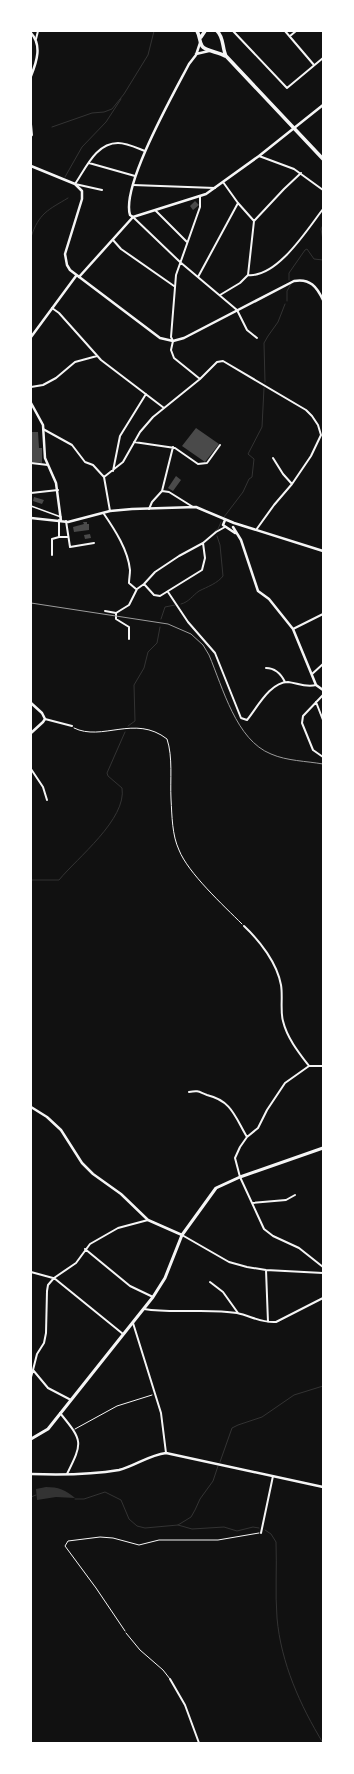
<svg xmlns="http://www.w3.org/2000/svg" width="354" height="1774" font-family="'IBM Plex Sans',sans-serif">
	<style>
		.water { fill: #333 }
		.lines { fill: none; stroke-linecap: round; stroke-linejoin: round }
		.stream { stroke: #333; stroke-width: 1 }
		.building { fill: #4a4a4a }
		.path { stroke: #f5f5f5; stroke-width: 1 }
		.service { stroke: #f5f5f5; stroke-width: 1 }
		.pedestrian { stroke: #f5f5f5; stroke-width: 1.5 }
		.minor { stroke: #f5f5f5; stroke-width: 2 }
		.tertiary { stroke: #f5f5f5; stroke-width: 2.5 }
		.secondary { stroke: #f5f5f5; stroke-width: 3 }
		.primary { stroke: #f5f5f5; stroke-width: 3.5 }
		.rail { stroke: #9a9a9a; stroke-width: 1 }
	</style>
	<rect width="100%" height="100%" fill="#111"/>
	<path class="water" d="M46,1487c12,0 20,3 29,11l-19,-1 -19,3 -1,-11z"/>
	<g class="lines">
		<path class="stream" d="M52,127l40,-14 12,-1 8,-3 12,-15 24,-39 6,-24
			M65,177l17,-30 24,-25 15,-23
			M323,225l-2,4 2,11
			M31,237c8,-24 17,-27 37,-39
			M289,280v-7l16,-23 2,-1 7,10 9,1
			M287,301v-10l4,-7
			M265,382l-1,-39 4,-7 10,-14 7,-18
			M224,517l19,-25 6,-13 3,-2 2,-18 -6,-5 14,-27 2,-39
			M215,531l3,-2 3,-7
			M181,604c8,-2 11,-8 18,-13 8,-4 19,-8 24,-15l-3,-31 -3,-9
			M161,619l4,-12 10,-2
			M128,726l7,-5 -1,-36 10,-17 4,-16 9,-9 3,-16
			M31,880h28c18,-22 68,-61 63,-92l-14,-12 -1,-3 18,-41
			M220,1462l12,-34 6,-3 24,-8 32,-22 29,-9
			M31,1497l5,-2
			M75,1499h9l21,-7 16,8 8,19 8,7 8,2 33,-3 13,-8 4,-7 5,-11 13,-18 5,-15
			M178,1525l14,4 32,-2 13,4 16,-4 6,1
			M265,1530l6,4 5,8c1,25 -1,51 1,76 4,45 23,87 46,125"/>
	</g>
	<path class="building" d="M195,201l4,4 -6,5 -3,-4z
		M196,428l23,16 -14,18 -23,-16z
		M31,432h7l1,16h3v15l-11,-1z
		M176,476l5,4 -8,11 -5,-3z
		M34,497l10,3 -2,4 -9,-3z
		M83,522h4v2h2v6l-15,2 -1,-5 11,-3z
		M90,534l1,4 -6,1 -1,-4z"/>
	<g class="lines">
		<path class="path" d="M74,728c28,14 61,-14 93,11 6,18 3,41 4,60 1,17 1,36 8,51 9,23 45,56 63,74
			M75,1429l42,-23 35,-11
			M125,1631l-29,-43 -31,-42 3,-5 32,-4 13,1 26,7 20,-5h59l41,-7"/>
		<path class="service" d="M126,1633l14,17 23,20 7,9"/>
		<path class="pedestrian" d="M31,506l30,11"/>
		<path class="minor" d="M233,31l54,57 36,-30
			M285,31l29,34
			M290,36l6,-5
			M36,39l2,-8
			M31,124l1,11 -1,1
			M259,156l35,13 29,21
			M89,163l46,13
			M223,182l15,21 16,18
			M133,185l82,3
			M102,190l-27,-6c11,-16 21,-41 43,-41 9,0 19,5 27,8
			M200,197v10l-24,68 -5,62 2,4 -2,9 3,8 26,21
			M155,210l32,32
			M133,217l47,45 57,48 10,20 10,8
			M113,240l8,9 53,37
			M248,275c29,3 59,-45 75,-66
			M198,277l40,-74
			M220,295l20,-12 8,-8 6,-54 30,-32 17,-16
			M52,308l7,5 42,47 63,48
			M31,387l12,-2 13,-7 19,-16 22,-6
			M43,429l29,16 13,17 8,3 11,12 6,34
			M134,442l41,6 23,16 9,-1 13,-18
			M273,458l10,16 9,10
			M31,463l17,2
			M113,471l7,-35 26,-42
			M104,477l19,-15 17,-30 13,-15 47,-38 17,-17 6,-1 83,49 6,6 6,9 3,10 -10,21 -19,28 -18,21 -18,25
			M162,491l7,1 24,15
			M31,493l27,-3
			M149,509l3,-7 10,-11 11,-44
			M104,514c11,16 24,36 26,56 0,5 -1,9 -1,13l7,6
			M59,520v17h9
			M66,521l4,26 24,-4
			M52,555v-16l7,-2
			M144,584l10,11 6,1 42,-26 3,-12 -2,-15
			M168,592l20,30 27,31 26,65 6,2c10,-12 23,-38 41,-38 9,1 18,6 28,3
			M105,611l11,2
			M293,629l30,-15
			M129,639v-12l-13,-8v-6l13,-8 8,-16 7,-5 11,-12 24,-16 24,-13 13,-11 9,-5
			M266,668c9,0 15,6 19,14
			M312,674l11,-10
			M323,695l-20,21 -1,7 11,27 10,7
			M316,702l7,18
			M45,719l27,7
			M31,769l12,18 4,13
			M244,926c16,15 33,37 37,59 2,11 -1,26 2,36 4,17 16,32 26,45
			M323,1066h-14l-24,17 -18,27 -9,18 -11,9 -7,10 -5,11 5,19 24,52 9,7 26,12 24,19
			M189,1092c10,-2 10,0 18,3 25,6 28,22 40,42
			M252,1203l34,-3 9,-5
			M182,1235l47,27 18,5 19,3 57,3
			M85,1249l45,37 23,11
			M266,1270l2,52
			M31,1272l22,6
			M54,1278l69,56
			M210,1282l13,10 15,21
			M144,1309c31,5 62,-1 93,4 14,3 24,10 39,9l47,-24
			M133,1323l28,90 5,40
			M31,1377l2,-7
			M71,1400l-23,-12 -15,-18 4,-16 7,-11 2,-10 1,-42 1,-6 6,-7 22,-15 14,-19 28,-16 30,-8
			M60,1413c23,28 23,29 7,61
			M261,1533l12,-57
			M170,1679l15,26 14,38"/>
		<path class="tertiary" d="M31,33c11,12 6,28 0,43
			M196,54l13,-3
			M31,166l44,18 7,7v8l-17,55 2,11 3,5 90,68 13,3 11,-3 110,-57c16,-3 23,6 29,19
			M133,217l-3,-2c-9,-29 44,-122 59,-151l7,-9 4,-12
			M79,277l54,-60 73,-23 53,-38 64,-51
			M31,337l45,-61
			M31,403l12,22 2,33 11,25 5,38
			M31,518l37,4 42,-11 22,-2 64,-2 38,16 89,28
			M225,520l-2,5 12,8
			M233,527l8,13 17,51 11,8 24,30 23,56 7,5
			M31,703l11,10 3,6 -2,3 -12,11
			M31,1107l16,10 14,13 21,33 11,11 28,20 27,26 34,15
			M31,1474c29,1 59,1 88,-4 16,-4 30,-15 47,-17l157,34"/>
		<path class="secondary" d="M31,1439l17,-10 105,-132 12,-19 17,-43 34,-47 24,-11 83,-29"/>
		<path class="primary" d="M197,31c3,5 2,10 5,15 3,5 17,6 23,10
			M217,31c7,6 5,17 9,25l97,103
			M201,37l4,-6"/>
		<path class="rail" d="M31,603l137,21 23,10 12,11 6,10c14,33 27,85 62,99 16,7 35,7 52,10"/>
	</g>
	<rect width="354" height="1774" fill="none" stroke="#ffffff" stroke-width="64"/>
</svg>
